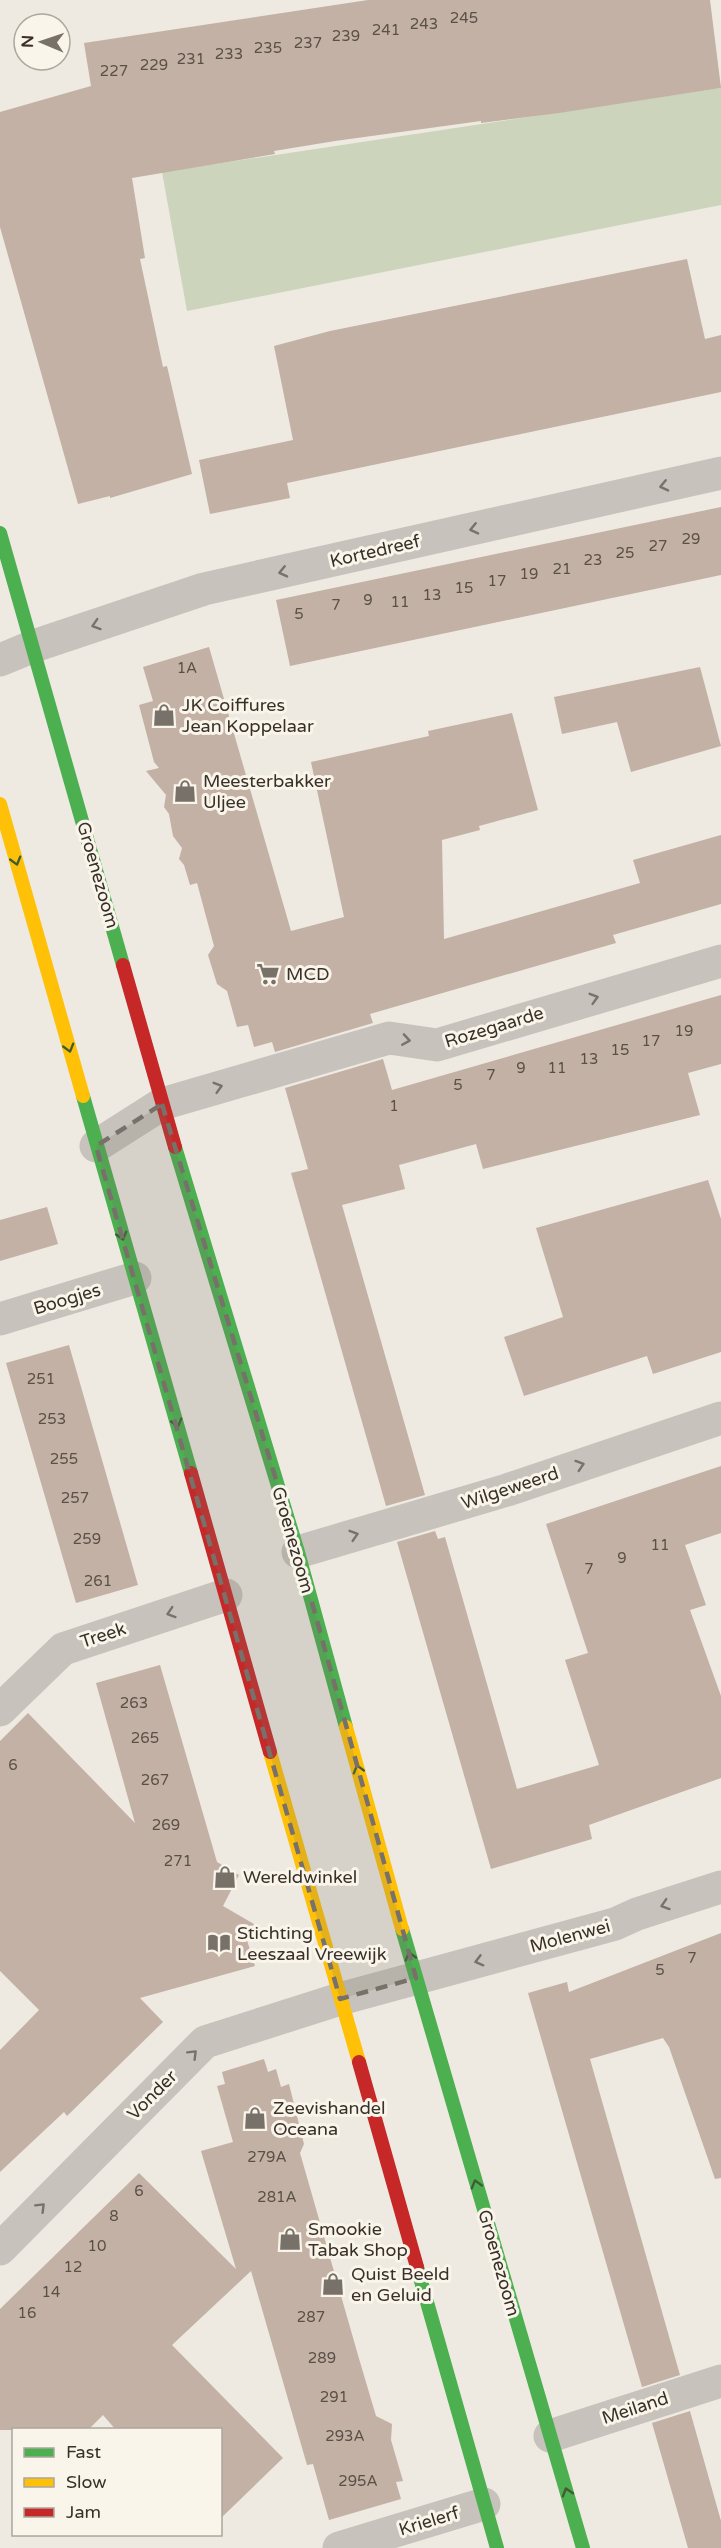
<svg xmlns="http://www.w3.org/2000/svg" width="721" height="2548" font-family="'Varela Round',sans-serif">
	<style>
		.green { fill: #ccd4bc }
		.building { fill: #c2b1a4 }
		.lines { fill: none; stroke-linecap: round; stroke-linejoin: round }
		.street { stroke: #c7c2bb; stroke-width: 33 }
		.fast { stroke: #4caf50; stroke-width: 14 }
		.slow { stroke: #ffc107; stroke-width: 14 }
		.jam { stroke: #c62828; stroke-width: 14 }
		.oneway { stroke: #78726b }
		.oneway2 { stroke: #3f5c37 }
		.marked { fill: #78716a; fill-opacity: 0.2; stroke: #78716a; stroke-width: 4.5; stroke-dasharray: 12 8; stroke-linejoin: round }
		.labels { text-anchor: middle; dominant-baseline: central; stroke-width: 6; stroke-linejoin: round; paint-order: stroke }
		.number-label { font-size: 15px; fill: #5a5048 }
		.street-label { font-size: 18px; fill: #383029; stroke: #faf5ea }
		.poi-label { font-size: 18px; fill: #383029; stroke: #faf5ea; text-anchor: start }
	</style>
	<rect width="100%" height="100%" fill="#eeeae2"/>
	<path class="green" d="M721,88v117l-534,106 -25,-139z"/>
	<path class="building" d="M368,0h342l11,88 -162,25 -78,10v-2l-146,20 -61,10 1,3 -143,24 13,80 -5,1 23,108 4,-1 25,108 -82,24v-2l-32,8 -78,-277v-115l91,-26 -7,-43z
		M687,259l18,80 16,-4v57l-434,91 3,15 -80,16 -11,-54 94,-20 -19,-94 56,-15z
		M721,507v68l-431,91 -14,-66z
		M209,647l82,284 53,-14 -33,-155 118,-26 -1,-5 84,-18 26,97 -59,16 1,4 -38,10 2,99 196,-56 -7,-23 88,-25v69l-108,31 3,8 -246,71 3,9 -98,29 -3,-10 -18,5 -6,-22 -11,2 -10,-36 -10,-7 -9,-29 6,-9 -17,-63 -7,2 -6,-20 -5,-6 3,-11 -9,-12 -4,-22 -5,-7 2,-12 -20,-24 13,-3 -5,-6 -15,-57 14,-4 -10,-34z
		M700,667l21,79 -90,26 -14,-50 -55,12 -8,-37z
		M721,995v69l-33,9 12,42 -217,54 -7,-25 -77,21 6,24 -63,16 83,290 -39,11 -95,-333 17,-4 -23,-81 98,-29 9,31z
		M708,1180l13,39v133l-68,22 -6,-18 -123,40 -20,-59 59,-20 -27,-89z
		M47,1207l11,37 -58,17v-41z
		M69,1345l69,240 -62,18 -70,-240z
		M721,1466v67l-36,12 21,60 -16,5 31,86v82l-132,47 3,14 -101,30 -94,-327 38,-11 3,8 7,-2 72,252 82,-24 -34,-105 23,-7 -42,-129z
		M160,1665l57,197 22,13 -16,31 31,18 -8,13 9,29 -115,32 23,24 -96,94 -3,-4 -64,60v-122l39,-40 -39,-39v-230l28,-28 107,110 -39,-140z
		M721,1933v245l-6,1 -46,-132 -6,-9 -73,21 90,316 -38,12 -114,-394 39,-11 2,10z
		M264,2059l4,13 8,-3 5,18 8,-3 15,60 -4,9 60,209 16,54 16,8 -1,16 12,41 -7,1 5,17 -72,21 -16,-56 -6,1 -56,-194 -79,74 111,113 -63,61v-89h-104l-13,-15 -15,15h-88v-121l139,-136 97,96 -35,-118 32,-9 -16,-56 8,-2 -3,-12z
		M690,2411l31,110v27h-33l-36,-125z"/>
	<g class="lines">
		<path class="street" d="M0,660l34,-14 170,-57 517,-116
			M96,1146l66,-42 227,-66 48,7 284,-84
			M0,1319l135,-41
			M298,1552l209,-62 214,-72
			M0,1710l63,-61 163,-54
			M0,2249l205,-207 135,-43 275,-75 22,-10 84,-27
			M550,2436l171,-55
			M339,2548l145,-44"/>
		<path class="fast" d="M0,533l123,432
			M83,1096l108,377
			M175,1147l123,405 48,175
			M402,1929l181,619
			M417,2267l80,281"/>
		<path class="slow" d="M0,804l83,292
			M346,1727l56,202
			M270,1752l89,310"/>
		<path class="jam" d="M123,965l52,182
			M191,1473l79,279
			M359,2062l58,205"/>
	</g>
	<defs><path id="oneway-chevron" d="M-2-3.5L2.5 0L-2 3.5" fill="none" stroke-width="1.6" stroke-linecap="round" stroke-linejoin="round" transform="scale(1.5)"/></defs>
	<g class="oneway">
		<use href="#oneway-chevron" transform="translate(664 486) rotate(167)"/>
		<use href="#oneway-chevron" transform="translate(474 529) rotate(167)"/>
		<use href="#oneway-chevron" transform="translate(283 572) rotate(167)"/>
		<use href="#oneway-chevron" transform="translate(96 625) rotate(162)"/>
		<use href="#oneway-chevron" transform="translate(594 998) rotate(-16)"/>
		<use href="#oneway-chevron" transform="translate(406 1040) rotate(9)"/>
		<use href="#oneway-chevron" transform="translate(218 1087) rotate(-16)"/>
		<use href="#oneway-chevron" transform="translate(580 1465) rotate(-18)"/>
		<use href="#oneway-chevron" transform="translate(354 1535) rotate(-17)"/>
		<use href="#oneway-chevron" transform="translate(171 1613) rotate(162)"/>
		<use href="#oneway-chevron" transform="translate(665 1905) rotate(162)"/>
		<use href="#oneway-chevron" transform="translate(479 1961) rotate(165)"/>
		<use href="#oneway-chevron" transform="translate(193 2054) rotate(-45)"/>
		<use href="#oneway-chevron" transform="translate(41 2207) rotate(-45)"/>
	</g>
	<g class="oneway2">
		<use href="#oneway-chevron" transform="translate(16 861) rotate(74)"/>
		<use href="#oneway-chevron" transform="translate(69 1048) rotate(74)"/>
		<use href="#oneway-chevron" transform="translate(122 1236) rotate(74)"/>
		<use href="#oneway-chevron" transform="translate(177 1423) rotate(74)"/>
		<use href="#oneway-chevron" transform="translate(358 1769) rotate(-106)"/>
		<use href="#oneway-chevron" transform="translate(410 1956) rotate(-106)"/>
		<use href="#oneway-chevron" transform="translate(476 2184) rotate(-106)"/>
		<use href="#oneway-chevron" transform="translate(567 2492) rotate(-107)"/>
	</g>
	<path class="marked" d="M162,1104l136,448 118,426 -76,21 -244,-853z"/>
	<defs>
		<g id="shop-bare" transform="scale(1.8)"><path d="M-5-2.5h2.3a2.7 3.5 0 0 1 5.4 0H5L5.5 6h-11ZM-1.5-2.5h3a1.5 2.3 0 0 0-3 0Z" fill="#78716a" stroke="#faf5ea" stroke-width="2.5" paint-order="stroke"/></g>
		<g id="supermarket-bare" transform="scale(1.8)"><path d="M-6-5.5h2.5l.6 2H6L4.5 2H-2.5L-4.4-4H-6ZM-1.5 3.2a1.3 1.3 0 1 0 .1 0ZM3 3.2a1.3 1.3 0 1 0 .1 0Z" fill="#78716a" stroke="#faf5ea" stroke-width="2.5" paint-order="stroke"/></g>
		<g id="library-bare" transform="scale(1.8)"><path d="M-6-4Q-3-5.5-.7-3.5V5Q-3 3-6 4ZM6-4Q3-5.5 .7-3.5V5Q3 3 6 4Z" fill="#78716a" stroke="#faf5ea" stroke-width="2.5" paint-order="stroke"/></g>
	</defs>
	<g fill-rule="evenodd">
		<use href="#shop-bare" x="164" y="715"/>
		<use href="#shop-bare" x="185" y="791"/>
		<use href="#supermarket-bare" x="268" y="974"/>
		<use href="#shop-bare" x="225" y="1877"/>
		<use href="#library-bare" x="219" y="1943"/>
		<use href="#shop-bare" x="255" y="2118"/>
		<use href="#shop-bare" x="290" y="2239"/>
		<use href="#shop-bare" x="333" y="2284"/>
	</g>
	<g class="labels">
		<g class="number-label">
			<text x="464" y="18">245</text>
			<text x="424" y="24">243</text>
			<text x="386" y="30">241</text>
			<text x="346" y="36">239</text>
			<text x="308" y="43">237</text>
			<text x="268" y="48">235</text>
			<text x="229" y="54">233</text>
			<text x="191" y="59">231</text>
			<text x="154" y="65">229</text>
			<text x="114" y="71">227</text>
			<text x="691" y="539">29</text>
			<text x="658" y="546">27</text>
			<text x="625" y="553">25</text>
			<text x="593" y="560">23</text>
			<text x="562" y="569">21</text>
			<text x="529" y="574">19</text>
			<text x="497" y="581">17</text>
			<text x="464" y="588">15</text>
			<text x="432" y="595">13</text>
			<text x="368" y="600">9</text>
			<text x="400" y="602">11</text>
			<text x="336" y="605">7</text>
			<text x="299" y="614">5</text>
			<text x="187" y="668">1A</text>
			<text x="684" y="1031">19</text>
			<text x="651" y="1041">17</text>
			<text x="620" y="1050">15</text>
			<text x="589" y="1059">13</text>
			<text x="521" y="1068">9</text>
			<text x="557" y="1068">11</text>
			<text x="491" y="1075">7</text>
			<text x="458" y="1085">5</text>
			<text x="394" y="1106">1</text>
			<text x="41" y="1379">251</text>
			<text x="52" y="1419">253</text>
			<text x="64" y="1459">255</text>
			<text x="75" y="1498">257</text>
			<text x="87" y="1539">259</text>
			<text x="660" y="1545">11</text>
			<text x="622" y="1558">9</text>
			<text x="589" y="1569">7</text>
			<text x="98" y="1581">261</text>
			<text x="134" y="1703">263</text>
			<text x="145" y="1738">265</text>
			<text x="13" y="1765">6</text>
			<text x="155" y="1780">267</text>
			<text x="166" y="1825">269</text>
			<text x="178" y="1861">271</text>
			<text x="692" y="1958">7</text>
			<text x="660" y="1970">5</text>
			<text x="267" y="2157">279A</text>
			<text x="139" y="2191">6</text>
			<text x="277" y="2197">281A</text>
			<text x="114" y="2216">8</text>
			<text x="97" y="2246">10</text>
			<text x="73" y="2267">12</text>
			<text x="51" y="2292">14</text>
			<text x="27" y="2313">16</text>
			<text x="311" y="2317">287</text>
			<text x="322" y="2358">289</text>
			<text x="334" y="2397">291</text>
			<text x="345" y="2436">293A</text>
			<text x="358" y="2481">295A</text>
		</g>
		<g class="street-label">
			<text transform="translate(375 551) rotate(-13)">Kortedreef</text>
			<text transform="translate(98 875) rotate(74)">Groenezoom</text>
			<text transform="translate(494 1027) rotate(-17)">Rozegaarde</text>
			<text transform="translate(67 1299) rotate(-17)">Boogjes</text>
			<text transform="translate(510 1488) rotate(-18)">Wilgeweerd</text>
			<text transform="translate(293 1540) rotate(74)">Groenezoom</text>
			<text transform="translate(103 1635) rotate(-18)">Treek</text>
			<text transform="translate(570 1936) rotate(-15)">Molenwei</text>
			<text transform="translate(152 2095) rotate(-45)">Vonder</text>
			<text transform="translate(499 2263) rotate(74)">Groenezoom</text>
			<text transform="translate(635 2408) rotate(-18)">Meiland</text>
			<text transform="translate(429 2521) rotate(-17)">Krielerf</text>
		</g>
		<g class="poi-label">
			<text x="182" y="705">JK Coiffures<tspan x="182" dy="21">Jean Koppelaar</tspan></text>
			<text x="203" y="781">Meesterbakker<tspan x="203" dy="21">Uljee</tspan></text>
			<text x="286" y="974">MCD</text>
			<text x="243" y="1877">Wereldwinkel</text>
			<text x="237" y="1933">Stichting<tspan x="237" dy="21">Leeszaal Vreewijk</tspan></text>
			<text x="273" y="2108">Zeevishandel<tspan x="273" dy="21">Oceana</tspan></text>
			<text x="308" y="2229">Smookie<tspan x="308" dy="21">Tabak Shop</tspan></text>
			<text x="351" y="2274">Quist Beeld<tspan x="351" dy="21">en Geluid</tspan></text>
		</g>
	</g>
	<rect x="12" y="2428" width="210" height="108" fill="#faf5ea" stroke="#aca69d" stroke-width="1.5"/>
	<rect x="24" y="2448" width="30" height="9" fill="#4caf50" stroke="#aca69d" stroke-width="1.5"/>
	<text x="66" y="2458" font-size="18" fill="#383029">Fast</text>
	<rect x="24" y="2478" width="30" height="9" fill="#ffc107" stroke="#aca69d" stroke-width="1.5"/>
	<text x="66" y="2488" font-size="18" fill="#383029">Slow</text>
	<rect x="24" y="2508" width="30" height="9" fill="#c62828" stroke="#aca69d" stroke-width="1.5"/>
	<text x="66" y="2518" font-size="18" fill="#383029">Jam</text>
	<g transform="translate(42 42) rotate(272)"><circle r="28" fill="#faf5ea" stroke="#aca69d" stroke-width="1.5"/>
	<path d="M0-4.5L10 22L0 15L-10 22Z" fill="#78716a"/>
	<text y="-9" font-size="16" font-weight="bold" text-anchor="middle" fill="#383029">N</text>
	</g>
</svg>
